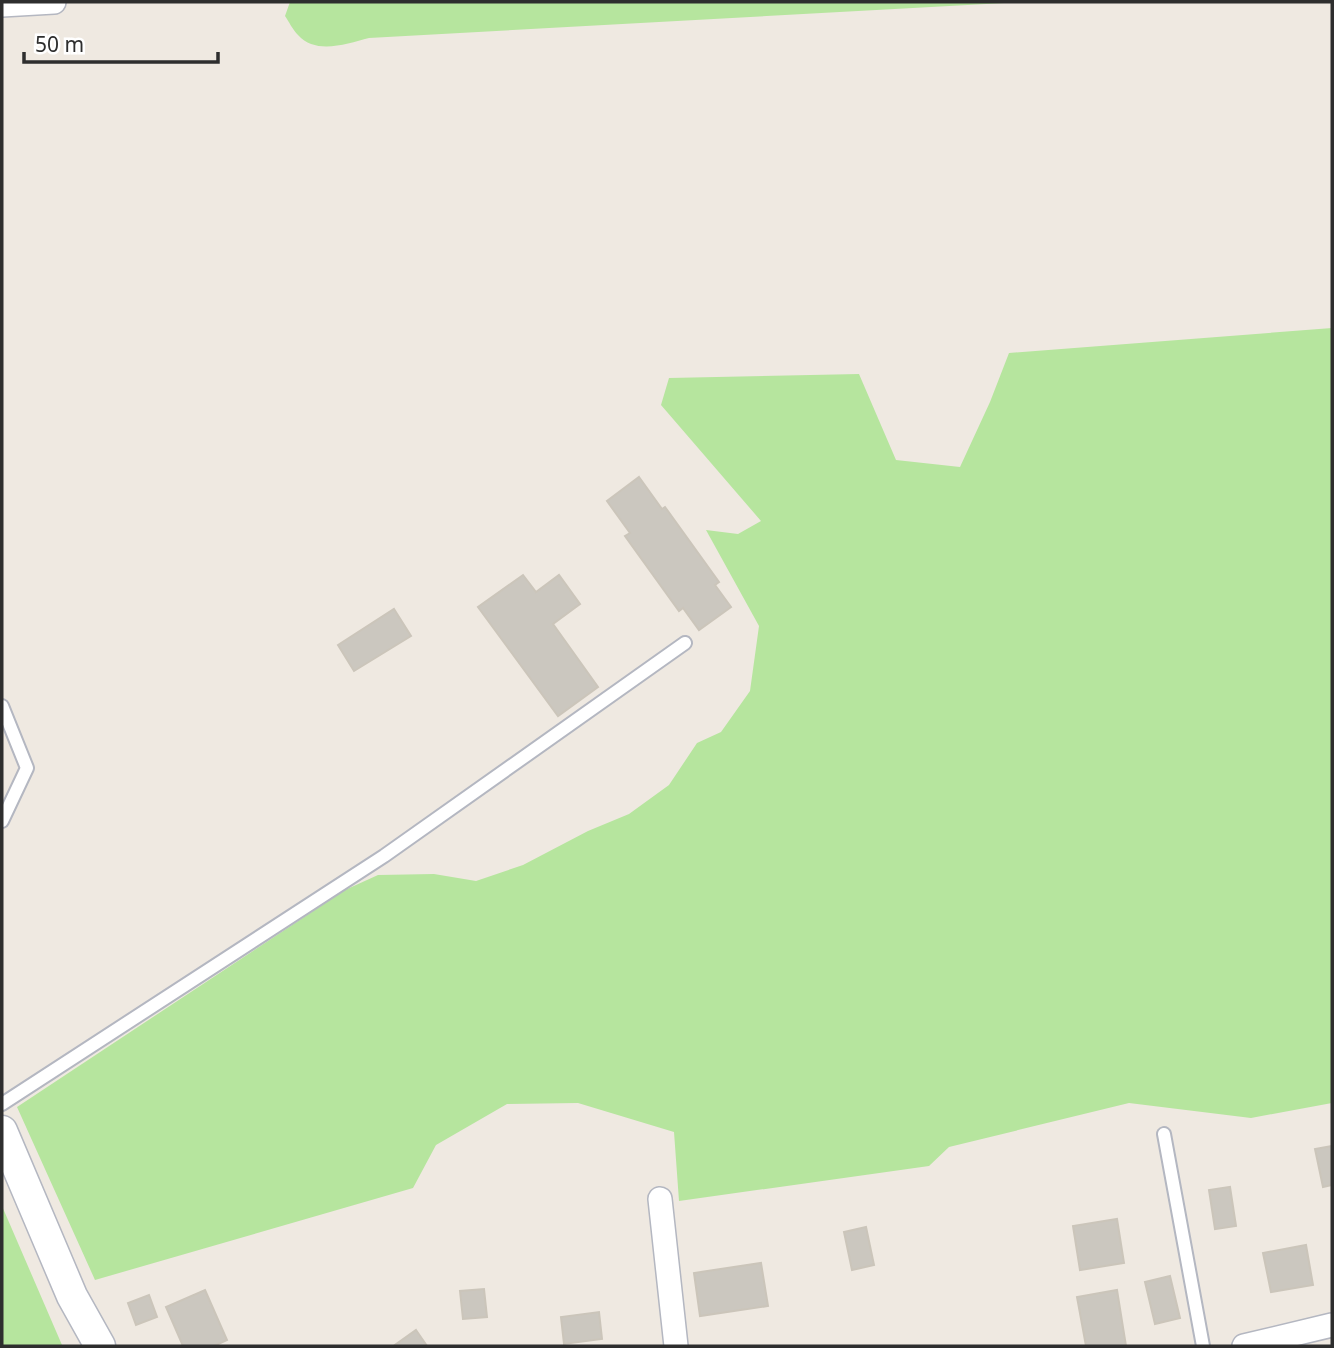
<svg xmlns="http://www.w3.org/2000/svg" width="1334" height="1348" font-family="'Noto Sans',sans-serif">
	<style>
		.green { fill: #b6e59e }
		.building { fill: #cbc7bf; stroke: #cbc5ba; stroke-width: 2 }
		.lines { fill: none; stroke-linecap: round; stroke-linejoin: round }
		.service-casing { stroke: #b4b7c1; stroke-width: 16 }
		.minor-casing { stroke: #b4b7c1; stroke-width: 26 }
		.tertiary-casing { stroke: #b4b7c1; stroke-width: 33 }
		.service { stroke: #fff; stroke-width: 12 }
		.minor { stroke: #fff; stroke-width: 23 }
		.tertiary { stroke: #fff; stroke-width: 30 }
	</style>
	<rect width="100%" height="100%" fill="#efe9e1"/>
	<path class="green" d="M290,2h732l-653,36c-23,6 -53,17 -71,-3 -5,-5 -9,-13 -13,-19z
		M1332,328v775l-81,15 -122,-15 -180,44 -20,19 -250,35 -5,-69 -96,-29 -71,1 -71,41 -23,43 -318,92 -78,-173 328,-217 33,-15 56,-1 42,7 47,-16 65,-34 41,-17 40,-29 28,-42 24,-11 29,-41 9,-65 -53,-96 32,4 23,-13 -100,-116 8,-27 190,-4 37,86 64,7 30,-65 19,-49z
		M2,1206l60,139 2,1h-62z"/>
	<path class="building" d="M639,477l23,32 3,-2 54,75 -4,3 16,22 -32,23 -16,-22 -4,3 -54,-75 5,-3 -23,-32z
		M523,575l13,17 23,-17 21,29 -27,20 45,63 -40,29 -80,-109z
		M394,609l17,27 -57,35 -16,-26z
		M1332,1146v39l-9,2 -8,-38z
		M1230,1187l6,39 -21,3 -6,-39z
		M1117,1219l7,44 -44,7 -7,-44z
		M866,1227l8,38 -22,5 -8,-38z
		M1306,1245l7,40 -42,7 -8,-39z
		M761,1263l7,43 -68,10 -6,-43z
		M1170,1276l10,42 -25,6 -10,-42z
		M484,1289l3,28 -24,2 -3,-28z
		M205,1290l22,50 -13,6h-31l-17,-39z
		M1117,1290l9,56h-40l-9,-49z
		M149,1295l8,22 -21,8 -8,-22z
		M599,1312l3,27 -38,5 -3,-27z
		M416,1330l11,16h-31l-1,-1z"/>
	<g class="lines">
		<g class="service-casing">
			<path id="service" d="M2,706l25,62 -25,53
				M2,1104l382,-248 301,-213
				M1164,1134l39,212"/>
		</g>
		<g class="minor-casing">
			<path id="minor" d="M2,5l52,-3
				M660,1199l16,147
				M1244,1346l88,-21"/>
		</g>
		<g class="tertiary-casing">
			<path id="tertiary" d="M2,1131l70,165 28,50"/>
		</g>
		<use href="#service" class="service"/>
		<use href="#minor" class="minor"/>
		<use href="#tertiary" class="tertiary"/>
	</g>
	<rect width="1334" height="1348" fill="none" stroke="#2e2e2e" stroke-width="7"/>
	<path d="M24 52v10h194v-10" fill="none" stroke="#2e2e2e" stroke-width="3.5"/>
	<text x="35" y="52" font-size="21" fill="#2e2e2e" stroke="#ffffff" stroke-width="5" paint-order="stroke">50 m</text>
</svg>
